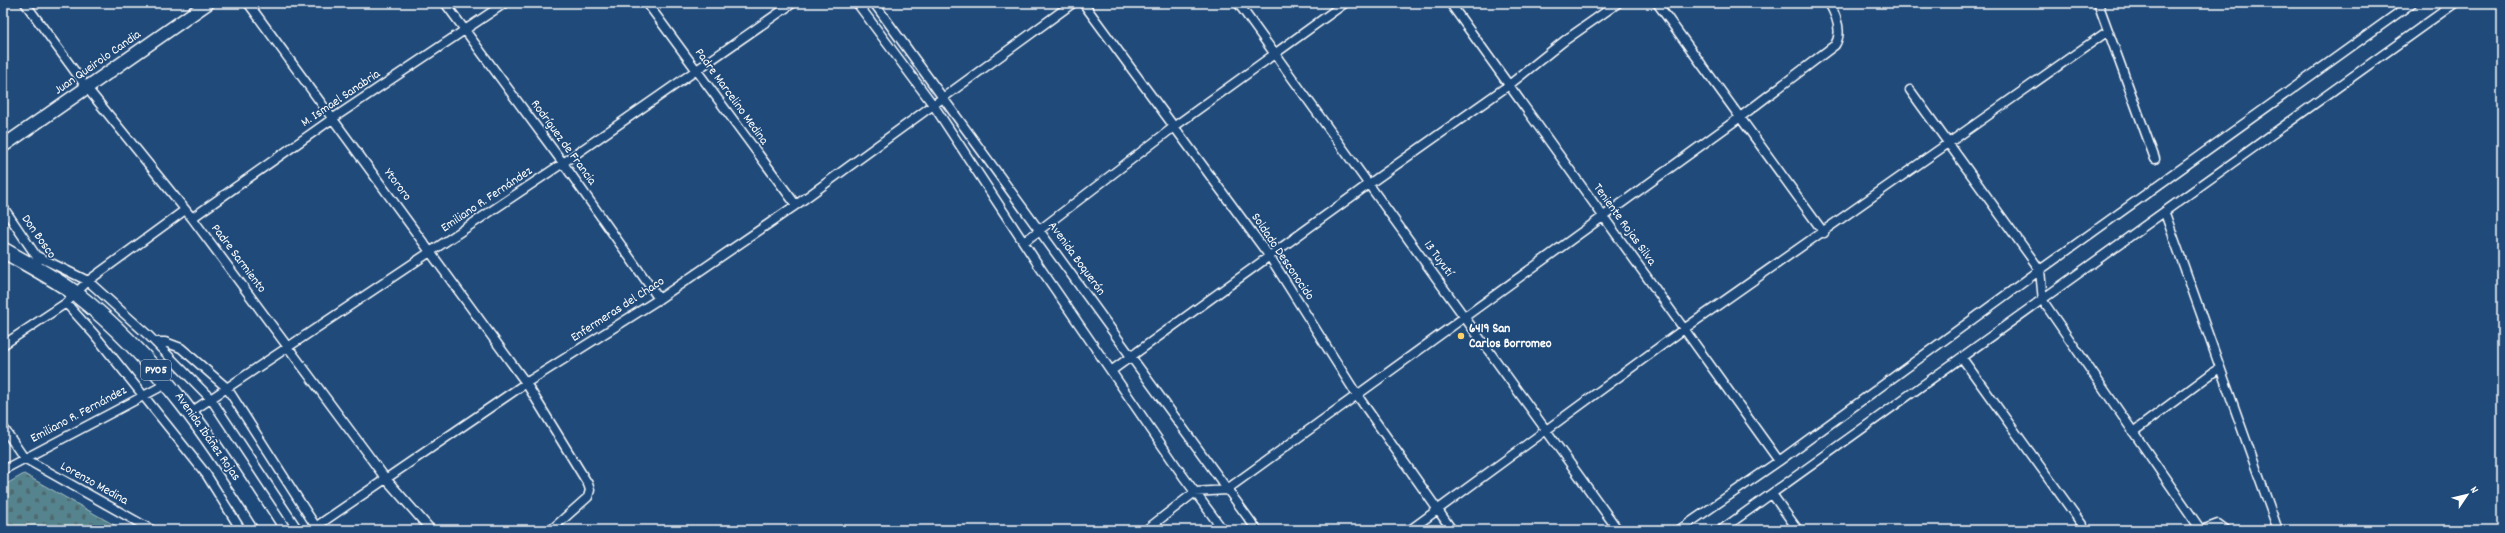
<svg xmlns="http://www.w3.org/2000/svg" width="2505" height="533" font-family="Dekko,sans-serif">
	<style>
		.cemetery { fill: url(#cemetery-stones); stroke: #aac2c6 }
		.lines { fill: none; stroke-linecap: round; stroke-linejoin: round }
		.street-casing { stroke: #fff; stroke-width: 11 }
		.secondary-casing { stroke: #fff; stroke-width: 15 }
		.highway-casing { stroke: #fff; stroke-width: 18 }
		.street { stroke: #1f4a7a; stroke-width: 8 }
		.secondary { stroke: #1f4a7a; stroke-width: 12 }
		.highway { stroke: #1f4a7a; stroke-width: 15 }
		.poi-dot { fill: #ffd166; stroke: #1f4a7a; stroke-width: 1.5 }
		.labels { text-anchor: middle; dominant-baseline: central; stroke-width: 3.5; stroke-linejoin: round; paint-order: stroke }
		.shield { fill: #1f4a7a; stroke: #bcc9d7; stroke-width: 1 }
		.shield-label { font-size: 12px; font-weight: bold; fill: #fff }
		.street-label { font-size: 13px; fill: #fff; stroke: #1f4a7a }
		.poi-label { font-size: 13px; font-weight: bold; fill: #fff; stroke: #1f4a7a; text-anchor: start }
	</style>
	<defs>
		<pattern id="cemetery-stones" width="16" height="16" patternUnits="userSpaceOnUse"><rect width="16" height="16" fill="#54848e"/><path d="M2 7V4a2 2 0 0 1 4 0v3zM10 15v-3a2 2 0 0 1 4 0v3z" fill="#506b70"/></pattern>
	</defs>
	<rect width="100%" height="100%" fill="#1f4a7a"/>
	<filter id="ink" filterUnits="userSpaceOnUse"><feTurbulence type="fractalNoise" baseFrequency=".025" numOctaves="2"/><feDisplacementMap in="SourceGraphic" scale="8" xChannelSelector="R" yChannelSelector="G"/><feConvolveMatrix kernelMatrix="1 2 1 2 8 2 1 2 1" color-interpolation-filters="sRGB"/></filter>
	<g filter="url(#ink)">
		<path class="cemetery" d="M24,474l99,56h-120v-44z"/>
		<g class="lines">
			<g class="street-casing">
				<path id="street" d="M25,3l62,85 105,130 194,261 45,51
					M248,3l278,380 62,101 2,6 -2,7 -37,33
					M445,3l118,160 96,136
					M647,3l149,202
					M857,3l77,103 105,160 144,210 40,54
					M874,3l383,527
					M1083,3l187,254 87,138 95,135
					M1238,3l380,527
					M1450,3l329,458
					M1657,3l167,230
					M2098,3l57,156
					M1910,90l130,180 3,31 158,229
					M3,207l36,53
					M2166,216l112,314
					M192,218l140,-99 173,-116
					M1024,242l151,-116 170,-123
					M37,256l51,25 61,55 62,63 87,131
					M66,303l28,31 112,140 35,56
					M155,342h10l16,6 46,40 91,142
					M3,345l63,-42 22,-22 97,-71
					M1962,358l124,172
					M1111,371l258,-187 140,-99 55,-44 54,-38
					M191,412l372,-249 230,-160
					M3,427l21,31 128,72
					M2133,432l82,-61
					M3,470l165,-87
					M1772,494l26,36
					M311,530l215,-147 133,-84 137,-94 277,-202
					M1146,530l49,-38 31,-2 513,-372 96,-73c8,-13 1,-30 -6,-42
					M1410,530l274,-201 424,-298
					M1679,530l100,-69 261,-191 372,-267
					M1721,530l734,-527
					M2202,530l16,-6 8,6"/>
			</g>
			<g class="secondary-casing">
				<path id="secondary" d="M3,146l205,-143"/>
			</g>
			<g class="highway-casing">
				<path id="highway" d="M3,250c24,14 50,27 73,44 82,64 138,149 193,236"/>
			</g>
			<use href="#street" class="street"/>
			<use href="#secondary" class="secondary"/>
			<use href="#highway" class="highway"/>
		</g>
	</g>
	<circle class="poi-dot" cx="1461" cy="336" r="4"/>
	<g class="labels">
		<rect class="shield" x="141" y="360" width="30" height="20" rx="3"/>
		<g class="shield-label">
			<text x="156" y="370">PY05</text>
		</g>
		<g class="street-label">
			<text transform="translate(98 63) rotate(-35)">Juan Queirolo Candia</text>
			<text transform="translate(731 97) rotate(54)">Padre Marcelino Medina</text>
			<text transform="translate(341 99) rotate(-34)">M. Ismael Sanabria</text>
			<text transform="translate(563 143) rotate(54)">Rodríguez de Francia</text>
			<text transform="translate(397 185) rotate(53)">Ytororo</text>
			<text transform="translate(487 200) rotate(-34)">Emiliano R. Fernández</text>
			<text transform="translate(1624 225) rotate(54)">Teniente Rojas Silva</text>
			<text transform="translate(38 237) rotate(55)">Don Bosco</text>
			<text transform="translate(1282 257) rotate(56)">Soldado Desconocido</text>
			<text transform="translate(238 259) rotate(53)">Padre Sarmiento</text>
			<text transform="translate(1076 259) rotate(54)">Avenida Boquerón</text>
			<text transform="translate(1438 259) rotate(54)">13 Tuyutí</text>
			<text transform="translate(618 310) rotate(-33)">Enfermeras del Chaco</text>
			<text transform="translate(79 415) rotate(-28)">Emiliano R. Fernández</text>
			<text transform="translate(207 437) rotate(55)">Avenida Ibáñez Rojas</text>
			<text transform="translate(94 484) rotate(29)">Lorenzo Medina</text>
		</g>
		<g class="poi-label">
			<text x="1469" y="329">6419 San<tspan x="1469" dy="15">Carlos Borromeo</tspan></text>
		</g>
	</g>
	<rect width="2505" height="533" fill="none" stroke="#1f4a7a" stroke-width="16"/>
	<rect x="8" y="8" width="2489" height="517" fill="none" stroke="#fff" stroke-width="1.5" filter="url(#ink)"/>
	<g transform="translate(2467 495) rotate(55)" stroke="#1f4a7a" stroke-width="3" paint-order="stroke">
	<path d="M0-3L7 15L0 10L-7 15Z" fill="#ffffff"/>
	<text y="-6" font-size="11" font-weight="bold" text-anchor="middle" fill="#ffffff">N</text>
	</g>
</svg>
